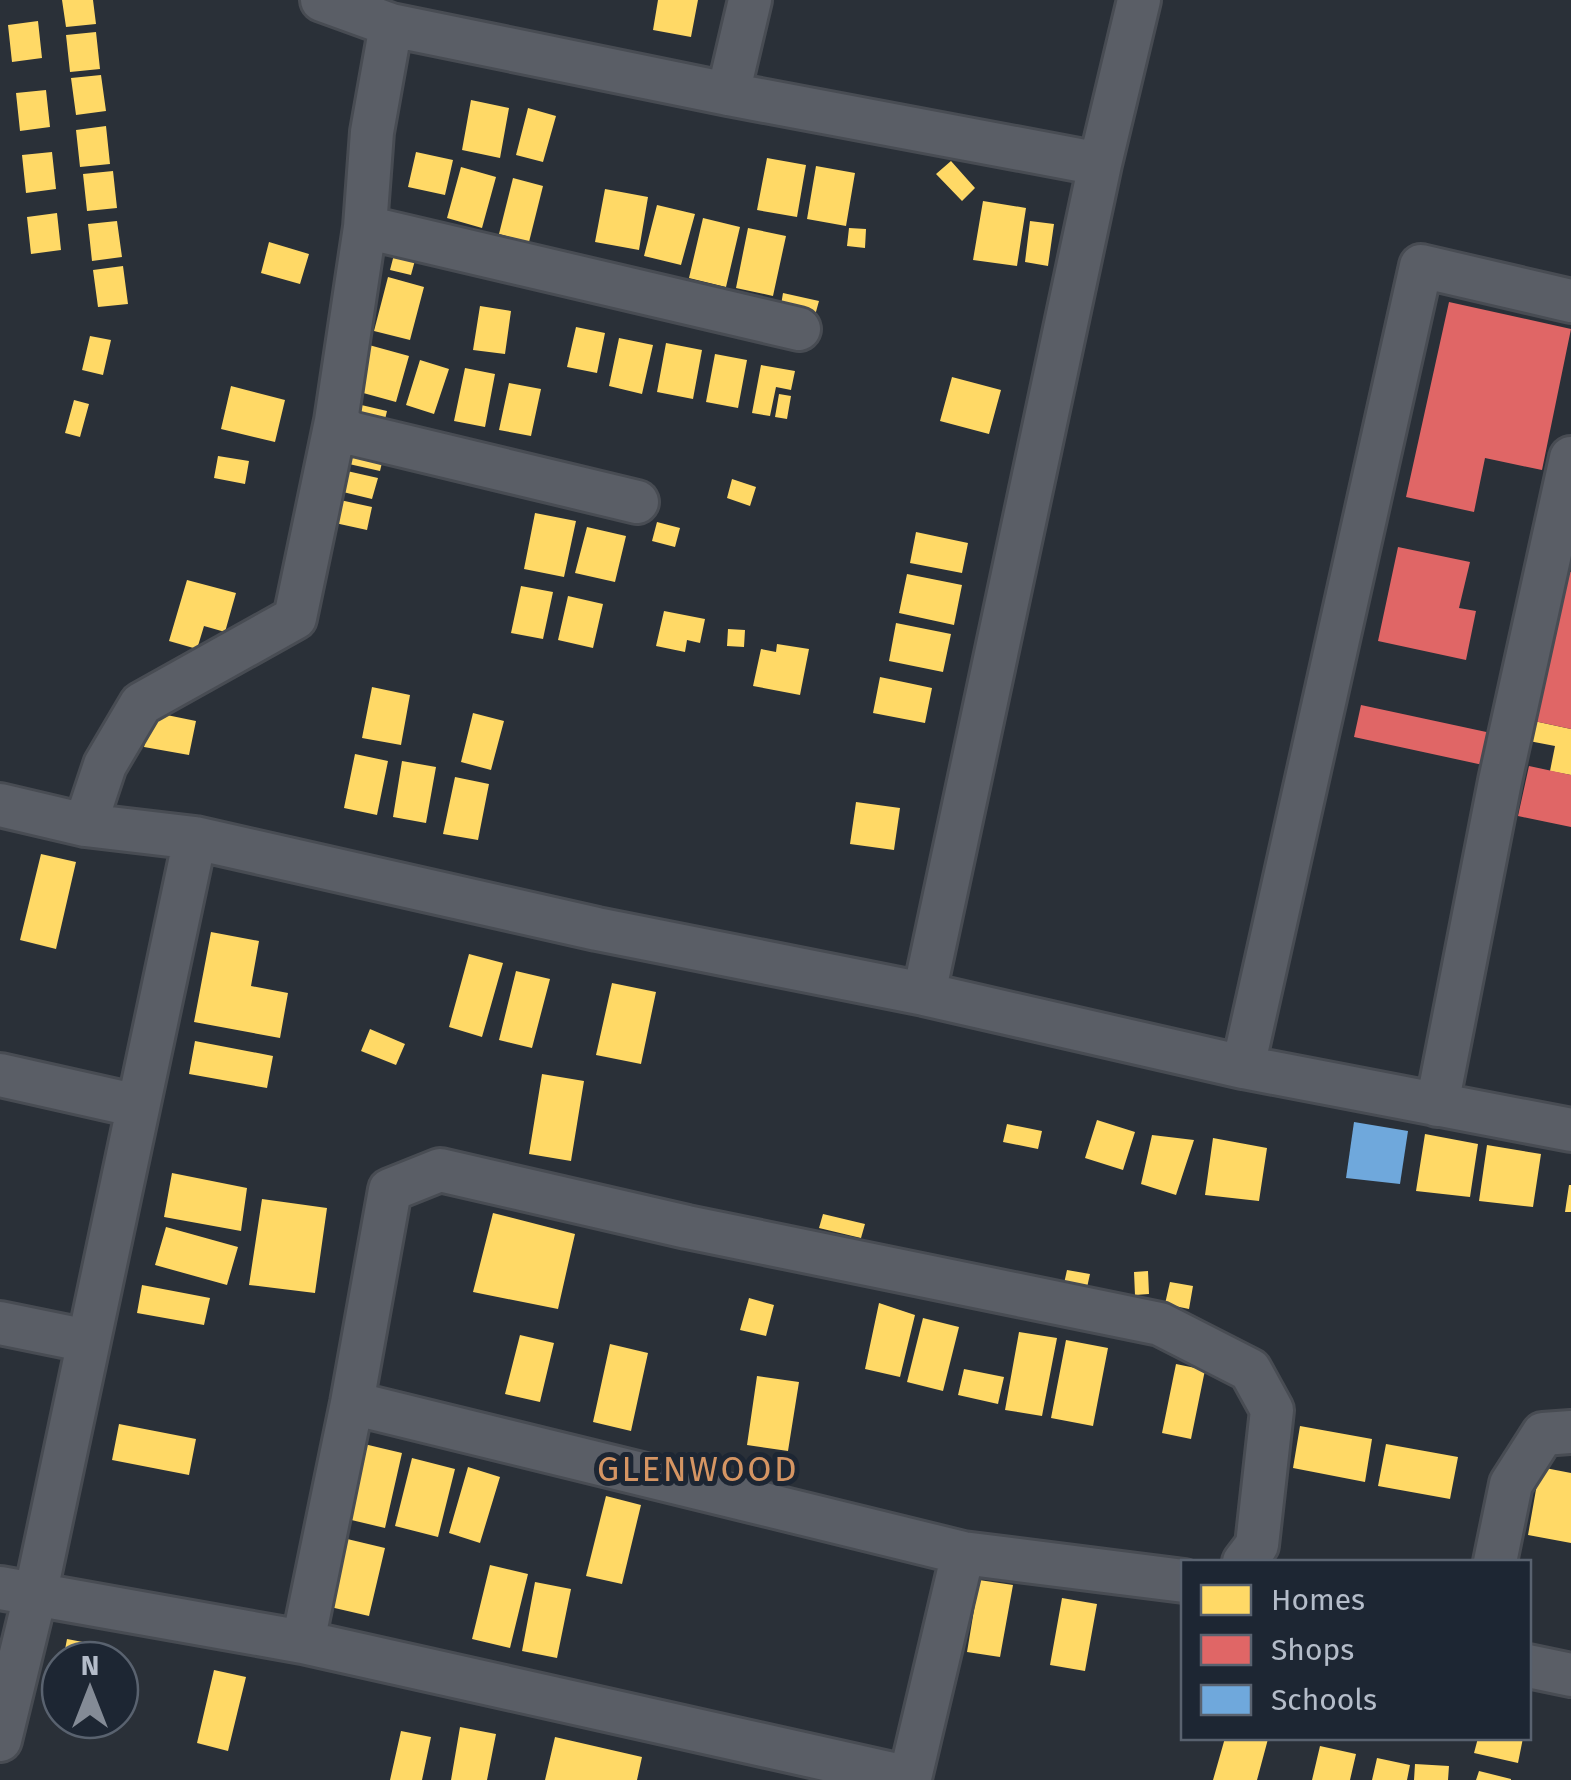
<svg xmlns="http://www.w3.org/2000/svg" width="1571" height="1780" font-family="'Fira Sans',sans-serif">
	<style>
		.homes { fill: #ffd966 }
		.shops { fill: #e06666 }
		.schools { fill: #6fa8dc }
		.lines { fill: none; stroke-linecap: round; stroke-linejoin: round }
		.minor-casing { stroke: #484c53; stroke-width: 48 }
		.minor { stroke: #5a5e66; stroke-width: 42 }
		.labels { text-anchor: middle; dominant-baseline: central; stroke-width: 10; stroke-linejoin: round; paint-order: stroke }
		.neighbourhood-label { font-size: 35px; letter-spacing: 2.5px; fill: #d59563; stroke: #1d2633 }
	</style>
	<rect width="100%" height="100%" fill="#2a3038"/>
	<path class="homes" d="M62,0h31l3,24 -30,3z
		M658,0h40l-7,37 -38,-7z
		M38,21l4,37 -30,4 -4,-37z
		M96,32l4,37 -30,3 -4,-37z
		M101,75l5,36 -30,4 -5,-37z
		M46,90l4,37 -30,4 -4,-38z
		M471,100l38,8 -9,50 -38,-8z
		M528,108l28,8 -13,46 -27,-7z
		M106,126l4,38 -30,3 -4,-37z
		M52,152l4,37 -30,4 -4,-38z
		M416,152l37,8 -8,35 -37,-8z
		M767,158l39,7 -9,52 -40,-7z
		M951,161l24,27 -13,13 -26,-27z
		M816,166l39,7 -9,53 -39,-7z
		M461,167l35,10 -14,51 -35,-10z
		M113,171l4,37 -30,3 -4,-37z
		M513,178l30,8 -14,56 -30,-8z
		M605,189l43,8 -9,53 -44,-8z
		M983,201l43,7 -9,58 -44,-6z
		M657,205l38,9 -14,51 -37,-9z
		M57,213l4,37 -30,4 -4,-37z
		M703,218l37,9 -14,60 -37,-9z
		M117,221l5,36 -30,4 -4,-37z
		M1030,221l24,3 -6,42 -23,-4z
		M748,228l38,8 -13,60 -37,-8z
		M849,228l17,1 -1,19 -18,-2z
		M269,242l40,12 -9,30 -39,-11z
		M396,247l21,6 -6,22 -21,-5z
		M123,266l5,38 -30,3 -5,-37z
		M388,277l36,10 -14,53 -36,-9z
		M783,293l36,8 -5,18 -34,-8z
		M480,306l31,5 -6,43 -32,-4z
		M576,327l29,6 -8,40 -30,-6z
		M90,336l21,4 -8,35 -21,-5z
		M619,338l34,7 -11,49 -33,-8z
		M666,343l36,7 -9,49 -36,-7z
		M369,345l40,11 -13,46 -40,-11z
		M715,354l32,6 -9,48 -32,-6z
		M420,360l29,9 -15,45 -28,-9z
		M761,365l34,6 -4,19 -15,-3 -6,29 -18,-3z
		M465,368l30,6 -10,53 -31,-6z
		M952,377l49,13 -12,44 -49,-13z
		M509,383l32,6 -10,47 -32,-6z
		M231,386l54,14 -10,42 -54,-13z
		M779,394l12,2 -4,23 -12,-2z
		M74,400l15,4 -9,33 -15,-4z
		M357,404l30,7 -5,21 -30,-7z
		M354,443l31,7 -5,21 -31,-7z
		M218,456l31,5 -4,23 -31,-6z
		M347,471l31,7 -6,21 -29,-7z
		M732,479l24,8 -6,19 -23,-8z
		M340,500l32,7 -5,23 -32,-7z
		M535,513l41,8 -12,56 -40,-8z
		M657,522l23,6 -5,19 -23,-6z
		M587,527l39,9 -11,46 -40,-9z
		M916,532l52,11 -6,30 -52,-10z
		M907,574l55,11 -8,40 -55,-12z
		M187,580l49,13 -11,39 -21,-6 -7,23 -28,-8z
		M521,586l32,6 -10,47 -32,-6z
		M568,596l35,8 -10,44 -35,-8z
		M664,611l41,8 -5,24 -13,-3 -2,12 -29,-6z
		M896,623l55,11 -8,38 -54,-11z
		M728,629l17,1 -1,17 -17,-1z
		M777,644l32,5 -9,46 -47,-9 8,-37 15,3z
		M880,677l52,11 -7,35 -52,-10z
		M372,687l38,8 -9,50 -39,-7z
		M152,712l44,9 -7,34 -45,-8z
		M473,713l31,8 -13,49 -30,-8z
		M1534,721l37,8v46l-21,-4 5,-25 -26,-5z
		M355,754l33,7 -11,54 -33,-7z
		M402,761l34,6 -10,56 -33,-6z
		M455,777l34,7 -11,56 -35,-6z
		M856,802l44,6 -6,42 -44,-6z
		M41,854l35,8 -20,87 -36,-9z
		M211,932l48,9 -8,45 37,7 -8,45 -86,-16z
		M469,954l34,9 -21,74 -33,-10z
		M516,971l34,8 -18,69 -33,-8z
		M612,983l44,9 -15,72 -45,-9z
		M370,1029l35,15 -9,21 -35,-14z
		M195,1041l78,15 -6,32 -78,-14z
		M542,1074l42,7 -13,80 -42,-7z
		M1097,1120l38,12 -12,38 -38,-12z
		M1007,1124l35,7 -4,18 -35,-7z
		M1425,1134l53,10 -8,53 -54,-6z
		M1152,1135l42,5 -18,55 -35,-11z
		M1213,1138l54,10 -8,53 -54,-6z
		M1487,1145l54,9 -8,53 -54,-6z
		M172,1173l75,15 -6,43 -77,-14z
		M1569,1185h2v27h-6z
		M262,1199l65,9 -12,85 -66,-8z
		M493,1213l82,21 -17,75 -85,-17z
		M823,1214l42,10 -4,14 -42,-10z
		M166,1227l72,20 -11,38 -72,-20z
		M1067,1270l23,4 -4,18 -23,-4z
		M1148,1271l1,23 -14,1 -1,-23z
		M1170,1282l23,4 -4,23 -24,-5z
		M142,1285l68,13 -6,27 -67,-12z
		M749,1298l25,7 -8,31 -26,-6z
		M879,1303l36,12 -15,62 -35,-8z
		M923,1318l36,9 -16,64 -36,-9z
		M1019,1332l38,6 -15,78 -37,-6z
		M520,1335l34,8 -14,59 -35,-8z
		M1066,1340l42,8 -15,78 -42,-8z
		M610,1344l38,9 -17,78 -38,-9z
		M1176,1364l29,6 -14,69 -29,-6z
		M964,1369l40,8 -6,27 -40,-9z
		M757,1376l42,6 -11,69 -41,-6z
		M119,1424l77,15 -7,36 -77,-15z
		M1300,1426l72,13 -7,43 -72,-14z
		M360,1443l42,10 -17,75 -42,-10z
		M1386,1444l72,13 -8,42 -72,-13z
		M412,1458l43,11 -17,68 -43,-11z
		M468,1467l32,10 -20,66 -31,-10z
		M1540,1467l31,6v70l-43,-8z
		M606,1496l35,9 -19,79 -36,-8z
		M343,1538l42,10 -16,68 -43,-10z
		M490,1565l38,9 -18,74 -38,-9z
		M979,1580l34,5 -13,72 -33,-5z
		M535,1582l36,7 -14,69 -35,-7z
		M1062,1598l35,6 -12,67 -35,-6z
		M67,1639l37,7 -3,14h-38z
		M214,1670l32,7 -18,74 -31,-8z
		M58,1686h2v29l-7,-1z
		M460,1727l36,7 -9,46h-36z
		M401,1731l30,6 -9,43h-32z
		M555,1737l87,20 -5,23h-92z
		M1225,1738l43,1 -11,41h-44z
		M1478,1738h45l-5,25 -44,-10z
		M1320,1746l36,8 -6,26h-38z
		M1377,1758l33,7 -3,15h-35z
		M1415,1764l34,2 -1,14h-34z
		M1479,1771l32,8v1h-35z"/>
	<path class="shops" d="M1449,302l122,27 -29,141 -57,-12 -11,54 -68,-15z
		M1398,547l72,15 -11,46 17,3 -10,49 -88,-19z
		M1567,571l4,1v157l-37,-8z
		M1361,705l130,28 -8,32 -129,-28z
		M1529,766l42,9v52l-53,-11z"/>
	<path class="schools" d="M1354,1122l54,9 -8,53 -54,-6z"/>
	<g class="lines">
		<g class="minor-casing">
			<path id="minor" d="M322,0l69,25 337,69 372,70
				M728,94l22,-94
				M365,227l434,102
				M336,421l14,12 287,69
				M0,805l85,20 110,13 402,91 327,65 319,73 328,63
				M85,825l20,-60 36,-61 154,-86 41,-197 29,-194 7,-95 19,-107
				M924,994l176,-830 39,-164
				M1243,1067l178,-801 150,35
				M0,1075l138,31
				M1437,1105l63,-324 71,-323
				M0,1323l88,18
				M352,1403l611,150 221,28
				M1495,1562l16,-78 32,-50 28,-2
				M0,1588l303,54 607,136 53,-225
				M303,1642l49,-239 38,-213 50,-20 247,57 473,97 90,46 22,40 -15,135 -13,17
				M1528,1666l43,9
				M0,1740l35,-144 160,-758"/>
		</g>
		<use href="#minor" class="minor"/>
	</g>
	<g class="labels">
		<g class="neighbourhood-label">
			<text x="698" y="1469">GLENWOOD</text>
		</g>
	</g>
	<rect x="1181" y="1560" width="350" height="180" fill="#1d2633" stroke="#59626f" stroke-width="2.5"/>
	<rect x="1201" y="1585" width="50" height="30" fill="#ffd966" stroke="#59626f" stroke-width="2.5"/>
	<text x="1271" y="1610" font-size="30" fill="#b4bcc9">Homes</text>
	<rect x="1201" y="1635" width="50" height="30" fill="#e06666" stroke="#59626f" stroke-width="2.5"/>
	<text x="1271" y="1660" font-size="30" fill="#b4bcc9">Shops</text>
	<rect x="1201" y="1685" width="50" height="30" fill="#6fa8dc" stroke="#59626f" stroke-width="2.5"/>
	<text x="1271" y="1710" font-size="30" fill="#b4bcc9">Schools</text>
	<g transform="translate(90 1690)"><circle r="48" fill="#1d2633" stroke="#59626f" stroke-width="2.5"/>
	<path d="M0-8L18 38L0 25L-18 38Z" fill="#848b96"/>
	<text y="-15" font-size="28" font-weight="bold" text-anchor="middle" fill="#b4bcc9">N</text>
	</g>
</svg>
